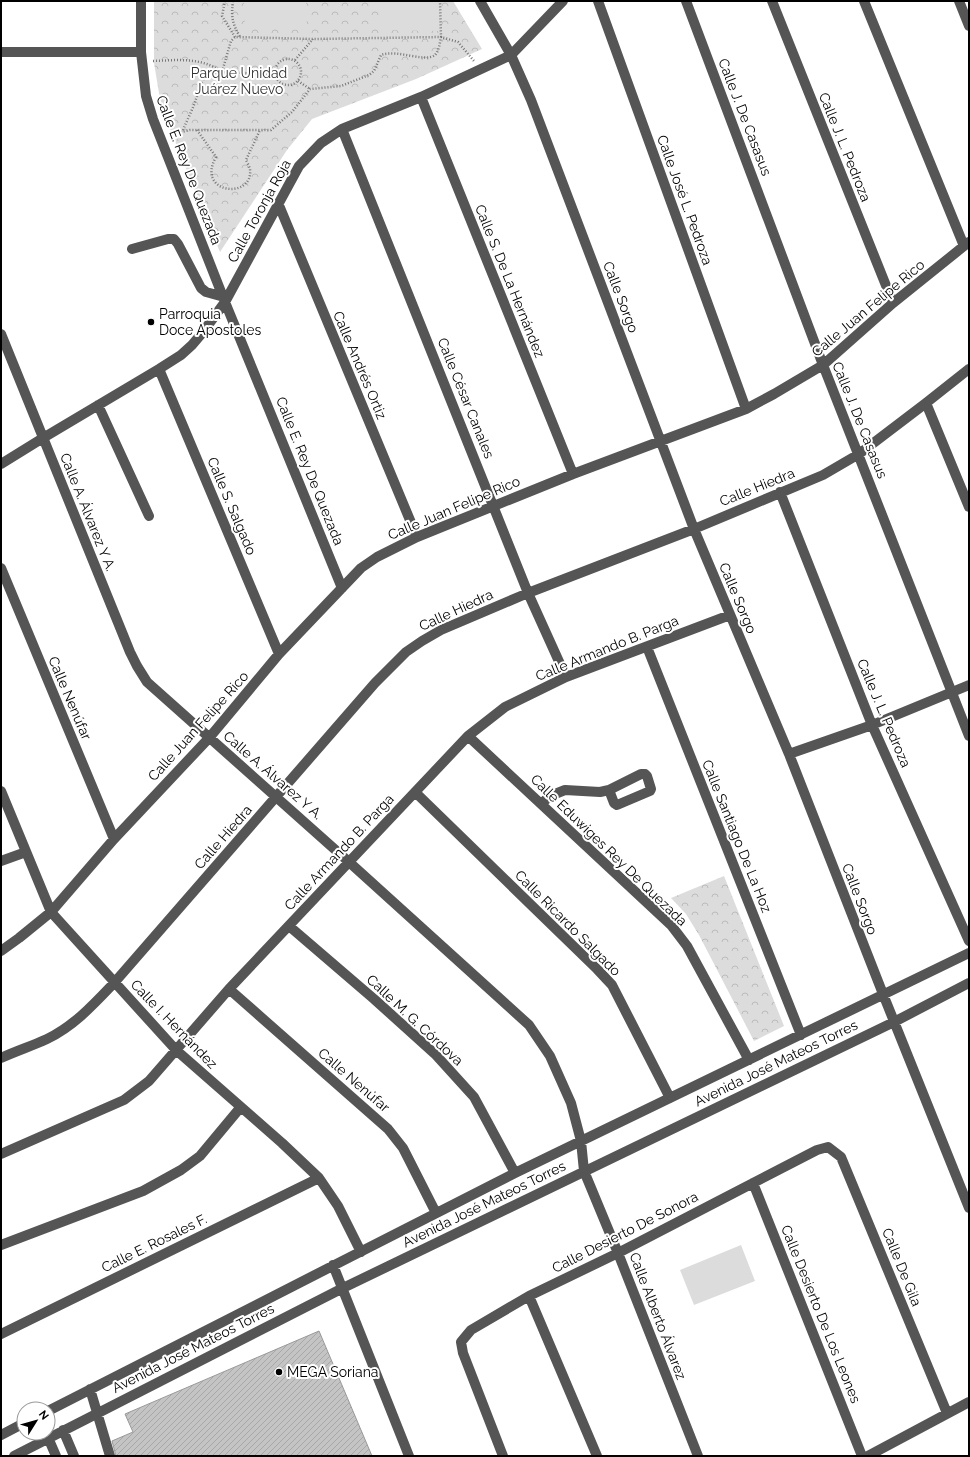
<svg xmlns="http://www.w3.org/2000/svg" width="970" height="1457" font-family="Raleway,sans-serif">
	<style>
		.forest { fill: url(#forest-crowns) }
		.pitch { fill: #dcdcdc }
		.building { fill: url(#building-hatch); stroke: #999 }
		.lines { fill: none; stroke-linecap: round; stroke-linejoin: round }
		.path { stroke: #777; stroke-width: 2.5; stroke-dasharray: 1 2; stroke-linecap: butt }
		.minor { stroke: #555; stroke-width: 10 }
		.poi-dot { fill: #000; stroke: #fff; stroke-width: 1.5 }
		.labels { text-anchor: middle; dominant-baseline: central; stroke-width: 4; stroke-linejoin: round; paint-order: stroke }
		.park-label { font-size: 14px; fill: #333; stroke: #fff }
		.street-label { font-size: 14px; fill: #000; stroke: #fff }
		.poi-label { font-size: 14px; fill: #000; stroke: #fff; text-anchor: start }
	</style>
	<defs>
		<pattern id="forest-crowns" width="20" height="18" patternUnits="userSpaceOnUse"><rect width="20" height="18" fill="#dcdcdc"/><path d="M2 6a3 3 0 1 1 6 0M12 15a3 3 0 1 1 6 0" fill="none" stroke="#bbb"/></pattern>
		<pattern id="building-hatch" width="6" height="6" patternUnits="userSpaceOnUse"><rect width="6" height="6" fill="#c4c4c4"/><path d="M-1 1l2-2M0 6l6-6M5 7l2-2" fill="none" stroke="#a7a7a7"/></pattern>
	</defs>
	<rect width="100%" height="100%" fill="#fff"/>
	<path class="forest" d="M154,1h299l29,48 -66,30 -104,40 -25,31 -67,102 -48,-118 -12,-35 -6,-36z
		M724,876l60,150 -30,15 -55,-106 -13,-21 -15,-16z"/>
	<path class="pitch" d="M244,1h62l1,29 -62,-2z
		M380,1h60v30l-59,-1z
		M741,1245l14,36 -61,24 -14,-35z"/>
	<path class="building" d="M319,1331l53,125h-256l-4,-15 21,-9 -8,-18z"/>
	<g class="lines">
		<path class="path" d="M225,1l-3,15 13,21
			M233,1c-2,15 -1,22 7,36
			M275 72a13 13 0 1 1 26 0a13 13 0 1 1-26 0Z
			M295,60l18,-21
			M153,61c24,-1 49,-4 69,11l9,-31 4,-4 78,2 128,-2 -1,-36
			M298,81l12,8
			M183,130c4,-10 10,-21 13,-31 3,-7 4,-17 10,-23 8,-8 56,-1 70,0
			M197,130l19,27c-21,37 38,43 34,12 -1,-3 -3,-7 -4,-9l14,-30
			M169,135l21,-5h81l21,-18 18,-23 31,-3 28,-11 5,-4 7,-16c17,-6 44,8 54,0 4,-4 5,-13 6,-18l17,5 16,19"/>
		<path class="minor" d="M141,1v51l5,44 7,23 72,183 117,286
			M480,1l31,54 20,45 163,429 95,225 94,240 86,214
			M598,1l148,408
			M686,1l137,364 146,371
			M772,1l121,302
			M864,1l100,245
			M959,1l10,25
			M1,52h140
			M421,97l152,377
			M342,129l186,464 38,84
			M278,203l139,334
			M132,249l36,-10h6l4,5 23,44 5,4 18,5
			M1,334l129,318 7,14 10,16 202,180 180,163 21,31 21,47 10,38 3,30 34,82 80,203
			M159,369l120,285
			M926,403l43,104
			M98,405l51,111
			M1,464l42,-26 116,-69 22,-14 11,-10 11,-13 22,-30 74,-136 22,-23 21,-14 79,-32 90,-42 52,-54
			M780,492l92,233 97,216
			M1,568l113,271
			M647,647l154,388
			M468,736l203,189 16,21 62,114
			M789,754l83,-29 97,-40
			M1,791l50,121 125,138 106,93 37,35 19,28 23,46
			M415,792l182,177 15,16 58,113
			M541,804l9,-8 15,-6 35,2 9,-2 32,-16h4l2,2 4,13 -1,2 -33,14 -3,-2 -5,-13
			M1,861l25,-9
			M289,926l85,73 61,55 39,43 41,76
			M1,951l18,-13 32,-26 63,-73 95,-101 70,-84 82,-86 16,-11 40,-20 156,-63 173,-65 28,-15 49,-29 70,-62 76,-61
			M229,989l159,140 15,19 33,65
			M1,1058c15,-7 31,-12 46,-19 27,-13 47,-35 67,-56l261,-300 31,-31 16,-11 19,-11 87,-37 166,-64 129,-54 36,-21 67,-51 43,-34
			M1,1154l123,-54 25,-19 80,-92 239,-253 37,-29 61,-30 164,-62
			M753,1183l109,273
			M1,1245l142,-54 38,-21 19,-14 40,-48
			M333,1265l76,191
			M529,1296l68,160
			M1,1334l318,-156
			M90,1389l20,67
			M48,1411l467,-238 454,-220
			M63,1430l11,26
			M46,1433l10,23
			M1,1435l23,-12
			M14,1456l329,-168 551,-266 75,-39
			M503,1456l-40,-103 -2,-11 10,-12 58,-34 89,-43 199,-103 11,-3 13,10 106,256
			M868,1456l101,-54"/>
	</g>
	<g class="poi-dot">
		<circle cx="151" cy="322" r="4"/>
		<circle cx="279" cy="1372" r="4"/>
	</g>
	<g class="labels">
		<g class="park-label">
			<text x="239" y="73">Parque Unidad<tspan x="239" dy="16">Juárez Nuevo</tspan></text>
		</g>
		<g class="street-label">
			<text transform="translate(745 117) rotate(69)">Calle J. De Casasus</text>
			<text transform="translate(845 147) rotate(68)">Calle J. L. Pedroza</text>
			<text transform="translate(189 170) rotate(69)">Calle E. Rey De Quezada</text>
			<text transform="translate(685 200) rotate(70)">Calle José L. Pedroza</text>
			<text transform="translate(259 211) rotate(-61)">Calle Toronja Roja</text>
			<text transform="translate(510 281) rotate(68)">Calle S. De La Hernández</text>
			<text transform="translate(621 297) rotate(69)">Calle Sorgo</text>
			<text transform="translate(868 308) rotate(-40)">Calle Juan Felipe Rico</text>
			<text transform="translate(360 365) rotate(67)">Calle Andrés Ortiz</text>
			<text transform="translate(466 398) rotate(68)">Calle César Canales</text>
			<text transform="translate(860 420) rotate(68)">Calle J. De Casasus</text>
			<text transform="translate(310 471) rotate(68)">Calle E. Rey De Quezada</text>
			<text transform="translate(757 487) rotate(-22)">Calle Hiedra</text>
			<text transform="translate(232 506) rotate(67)">Calle S. Salgado</text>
			<text transform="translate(454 508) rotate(-23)">Calle Juan Felipe Rico</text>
			<text transform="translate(88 512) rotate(68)">Calle A. Álvarez Y A.</text>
			<text transform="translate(738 598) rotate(67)">Calle Sorgo</text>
			<text transform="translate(456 610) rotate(-25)">Calle Hiedra</text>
			<text transform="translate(607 648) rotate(-22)">Calle Armando B. Parga</text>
			<text transform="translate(70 698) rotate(67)">Calle Nenúfar</text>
			<text transform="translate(884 713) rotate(67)">Calle J. L. Pedroza</text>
			<text transform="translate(198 726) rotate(-48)">Calle Juan Felipe Rico</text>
			<text transform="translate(273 775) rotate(41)">Calle A. Álvarez Y A.</text>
			<text transform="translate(737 836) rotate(68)">Calle Santiago De La Hoz</text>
			<text transform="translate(223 837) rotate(-49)">Calle Hiedra</text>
			<text transform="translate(609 850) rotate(44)">Calle Eduwiges Rey De Quezada</text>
			<text transform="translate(339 852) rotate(-47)">Calle Armando B. Parga</text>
			<text transform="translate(860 899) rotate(69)">Calle Sorgo</text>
			<text transform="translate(568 923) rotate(45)">Calle Ricardo Salgado</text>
			<text transform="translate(415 1020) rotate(43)">Calle M. G. Córdova</text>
			<text transform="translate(174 1024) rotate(46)">Calle I. Hernández</text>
			<text transform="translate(776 1063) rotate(-26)">Avenida José Mateos Torres</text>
			<text transform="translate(354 1080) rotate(41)">Calle Nenúfar</text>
			<text transform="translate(484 1204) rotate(-26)">Avenida José Mateos Torres</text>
			<text transform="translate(625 1232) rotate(-27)">Calle Desierto De Sonora</text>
			<text transform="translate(154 1243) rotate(-26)">Calle E. Rosales F.</text>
			<text transform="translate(902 1267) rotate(68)">Calle De Gila</text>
			<text transform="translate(821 1314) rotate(68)">Calle Desierto De Los Leones</text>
			<text transform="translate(658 1316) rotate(69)">Calle Alberto Álvarez</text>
			<text transform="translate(193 1348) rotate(-27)">Avenida José Mateos Torres</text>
		</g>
		<g class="poi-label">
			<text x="159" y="314">Parroquia<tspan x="159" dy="16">Doce Apostoles</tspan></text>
			<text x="287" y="1372">MEGA Soriana</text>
		</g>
	</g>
	<rect width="970" height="1457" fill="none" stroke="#000000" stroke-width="4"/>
	<g transform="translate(36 1421) rotate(53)"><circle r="19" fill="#ffffff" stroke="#999999"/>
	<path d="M0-3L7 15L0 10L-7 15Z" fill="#000000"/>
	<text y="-6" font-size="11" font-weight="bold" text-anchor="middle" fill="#000000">N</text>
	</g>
</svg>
